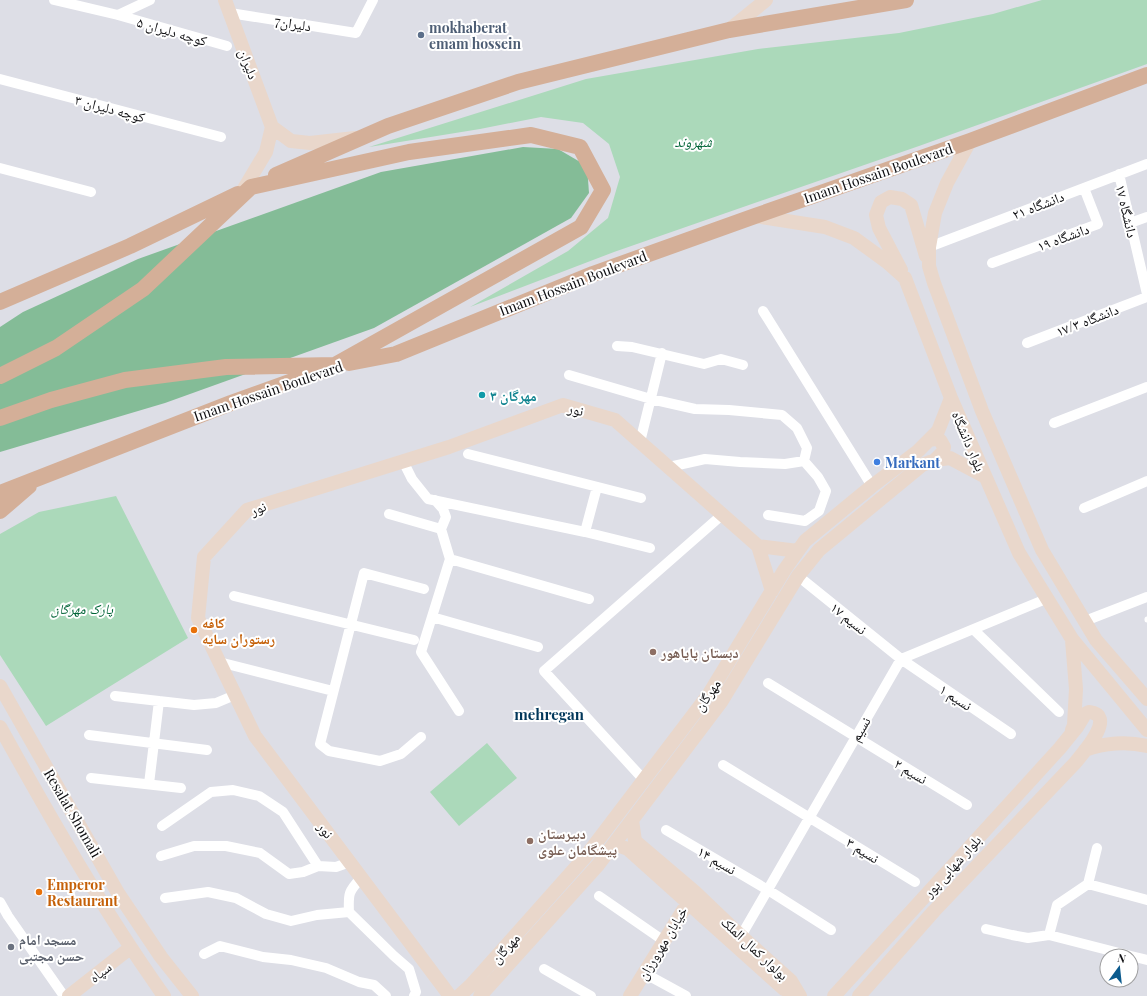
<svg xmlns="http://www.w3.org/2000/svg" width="1147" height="996" font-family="'Playfair Display','Noto Naskh Arabic',serif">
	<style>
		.green { fill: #abd9ba }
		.forest { fill: #84bc97 }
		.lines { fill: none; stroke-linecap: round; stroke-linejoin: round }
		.lane { stroke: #fff; stroke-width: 5 }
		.street { stroke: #fff; stroke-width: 10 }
		.secondary { stroke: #e9d7cb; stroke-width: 14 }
		.primary { stroke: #d4af98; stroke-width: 16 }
		.service-dot { fill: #5c6f8a; stroke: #fff; stroke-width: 1.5 }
		.culture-dot { fill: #0f9aa8; stroke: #fff; stroke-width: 1.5 }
		.shop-dot { fill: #3f7fe0; stroke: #fff; stroke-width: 1.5 }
		.food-dot { fill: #e8710a; stroke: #fff; stroke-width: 1.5 }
		.education-dot { fill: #8d6e63; stroke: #fff; stroke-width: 1.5 }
		.worship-dot { fill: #6b7280; stroke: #fff; stroke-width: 1.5 }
		.labels { text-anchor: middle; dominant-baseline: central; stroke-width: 4; stroke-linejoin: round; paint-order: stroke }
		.street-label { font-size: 14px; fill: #0f0f12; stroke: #fff }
		.service-label { font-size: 14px; font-weight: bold; fill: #4e5e75; stroke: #fff; text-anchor: start }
		.park-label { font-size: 14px; font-style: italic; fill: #006437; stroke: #fff }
		.culture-label { font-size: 14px; font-weight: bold; fill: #0d838f; stroke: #fff; text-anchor: start }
		.shop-label { font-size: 14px; font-weight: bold; fill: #366cbe; stroke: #fff; text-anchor: start }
		.food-label { font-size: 14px; font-weight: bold; fill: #c56008; stroke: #fff; text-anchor: start }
		.education-label { font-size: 14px; font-weight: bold; fill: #785e54; stroke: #fff; text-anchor: start }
		.worship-label { font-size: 14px; font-weight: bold; fill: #5b616d; stroke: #fff; text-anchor: start }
		.neighbourhood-label { font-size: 15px; font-weight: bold; fill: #01375a; stroke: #fff }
	</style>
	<rect width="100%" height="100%" fill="#dddee6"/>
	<path class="green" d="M1042,0h105v64l-228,82 -305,106 -144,55 98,-56 40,-33 12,-41 -11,-33 -26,-21 -42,-6 -61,12 -111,18 217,-68 172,-30 141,-16 94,-19z
		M116,496l72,142 -142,88 -46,-71v-121l39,-22z
		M487,743l30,35 -58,48 -29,-34z"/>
	<path class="forest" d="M523,147l35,2 29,17 2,27 -18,25 -197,110 -209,75 -165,49v-125l23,-15 115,-53 243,-87z"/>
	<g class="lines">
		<path class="lane" d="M1147,619v1"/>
		<path class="street" d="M54,0l64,15 109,31
			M230,13l126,20 17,-33
			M118,15l32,-15
			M0,79l221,58
			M0,168l91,24
			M1119,174l28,120
			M1130,223l17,-6
			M929,247l218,-83
			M992,263l106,-39 -14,-36
			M763,311l109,175
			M1027,343l120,-46
			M617,346l15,1 72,17 17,-5 22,6
			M569,375l82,24 44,10 34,1 53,5 15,13 10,20 -3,13
			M1054,423l93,-36
			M640,442l22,-89
			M468,454l173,44
			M403,461l9,18 16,20 157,33 65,16
			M669,467l36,-8 35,3 45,2 19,-3
			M1084,508l63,-27
			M389,514l52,15 5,-12 -3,-8 -8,-9
			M768,515l37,6 14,-10 7,-20 -8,-14 -14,-16
			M441,529l9,30 139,40
			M585,532l12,-45
			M450,559l-29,93 38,59
			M798,576l103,83 110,75
			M234,596l180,44
			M432,617l106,30
			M1085,621l62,-24
			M974,630l85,82
			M219,662l114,29
			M768,683l199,122
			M115,696l79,9 22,-2 19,-8
			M89,735l118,15
			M421,737l-20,17 -21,7 -51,-10 -9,-7 44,-171 60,16
			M723,765l192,117
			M91,778l90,10
			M644,780l-100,-109 179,-157
			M149,784l10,-83
			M162,826l49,-34 22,-2 26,6 24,16 35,54
			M666,830l102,60 63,40
			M161,856l33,-10h32l34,7 29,21 14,-2 15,-6 18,1 14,-5
			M361,878c-12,13 -13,15 -12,34l45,44 15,13 7,23 -2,4
			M1088,884l59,16
			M599,896l65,45
			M165,898l43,-6 28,6 30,16 25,7 26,-6 32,-3
			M0,902l8,14 56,80
			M986,929l26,6 16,3 21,-3 82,21
			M1049,935l8,-30 31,-21 9,-36
			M741,936l160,-277 145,-60
			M204,954l16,-8 43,11 28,3 35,8 33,14 15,3 12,11
			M1131,956l16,4
			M544,969l47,27
			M644,973l42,23"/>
		<path class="secondary" d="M225,0l47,127 -6,25 -24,40
			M729,30l37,-30
			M272,127l19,14 19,2 45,-5
			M970,141l-23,42 -12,30 -6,34v19l5,17 48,128 60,139 54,90 51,59
			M755,216l70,11 29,11 33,24 18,16 46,120 68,155 53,86 75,91
			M901,270l-22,-42 -3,-13 5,-13 9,-5 12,2 9,6 15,51
			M929,440l6,-1 5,1 4,7 -1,5 -8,8
			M772,591l-14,-45 40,5
			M1072,640l4,49 -2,36 -2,5
			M0,686l118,207 43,64 31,39
			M0,727c51,92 103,183 164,269
			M1085,750c19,-7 42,-9 62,-4
			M632,820l3,21 60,51 46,44 50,45 9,15
			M614,844l14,5 156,140 13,5
			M69,996l61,-48
			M450,996l-195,-260 -57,-118 6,-61 43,-47 202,-63 114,-42 52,15 143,126
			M459,996l12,-11 115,-129 123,-162 76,-125 20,-28 67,-55 46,-35 20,-20 13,-33
			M480,996l118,-131 123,-163 77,-126 21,-26 103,-85 13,-5 15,-2 34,18
			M630,996l62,-100
			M834,996l226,-248 17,-21 8,-13 4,-2c29,3 -7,42 -14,51l-141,148 -75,85"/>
		<path class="primary" d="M276,175l112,-49 130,-44 211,-52 177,-30
			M0,302l130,-56 108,-52
			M349,363l47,-9 197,-80 162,-58 215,-75 177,-66
			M0,376l56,-28 87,-59 108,-102 158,-35 122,-17 49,12 23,43 -22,37 -246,138 -109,2 -101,13 -74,20 -51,18
			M0,493l231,-90 92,-33
			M0,511l29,-25"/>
	</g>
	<circle class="service-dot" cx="421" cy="35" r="4"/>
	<circle class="culture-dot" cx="482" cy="395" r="4"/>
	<circle class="shop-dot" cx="877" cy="462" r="4"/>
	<g class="food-dot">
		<circle cx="194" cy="630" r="4"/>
		<circle cx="39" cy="892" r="4"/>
	</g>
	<g class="education-dot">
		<circle cx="653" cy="652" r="4"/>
		<circle cx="530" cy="841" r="4"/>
	</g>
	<circle class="worship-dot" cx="11" cy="947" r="4"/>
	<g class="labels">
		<g class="street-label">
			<text transform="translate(293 23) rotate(9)">دلیران7</text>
			<text transform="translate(172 31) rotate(16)">کوچه دلیران ۵</text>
			<text transform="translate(249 64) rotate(69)">دلیران</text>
			<text transform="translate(110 108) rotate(15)">کوچه دلیران ۳</text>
			<text transform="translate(878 173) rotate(-19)">Imam Hossain Boulevard</text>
			<text transform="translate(1038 205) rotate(-21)">دانشگاه ۲۱</text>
			<text transform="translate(1127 211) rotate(77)">دانشگاه ۱۷</text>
			<text transform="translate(1063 237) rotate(-20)">دانشگاه ۱۹</text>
			<text transform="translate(573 283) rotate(-21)">Imam Hossain Boulevard</text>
			<text transform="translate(1087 320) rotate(-21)">دانشگاه ۱۷/۳</text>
			<text transform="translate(268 391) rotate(-19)">Imam Hossain Boulevard</text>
			<text transform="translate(576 409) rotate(14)">نور</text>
			<text transform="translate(969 441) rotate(67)">بلوار دانشگاه</text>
			<text transform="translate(258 508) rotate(-22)">نور</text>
			<text transform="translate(849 618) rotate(39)">نسیم ۱۷</text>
			<text transform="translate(707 695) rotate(-55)">مهرگان</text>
			<text transform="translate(956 697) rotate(34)">نسیم ۱</text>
			<text transform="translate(860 729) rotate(-60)">نسیم</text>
			<text transform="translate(911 771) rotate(31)">نسیم ۲</text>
			<text transform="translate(73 813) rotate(60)">Resalat Shomali</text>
			<text transform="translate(326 830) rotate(53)">نور</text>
			<text transform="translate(863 850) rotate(32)">نسیم ۳</text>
			<text transform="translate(717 860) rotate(30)">نسیم ۱۴</text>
			<text transform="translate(952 866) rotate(-48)">بلوار شهابی پور</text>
			<text transform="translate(662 943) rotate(-59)">خیابان مهرورزان</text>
			<text transform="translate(505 948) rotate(-48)">مهرگان</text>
			<text transform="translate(755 948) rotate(43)">بولوار کمال الملک</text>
			<text transform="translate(100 972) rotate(-38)">سپاه</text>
		</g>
		<g class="service-label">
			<text x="429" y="27">mokhaberat<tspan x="429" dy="16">emam hossein</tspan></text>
		</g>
		<g class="park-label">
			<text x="693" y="141">شهروند</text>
			<text x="82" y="608">پارک مهرگان</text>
		</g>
		<g class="culture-label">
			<text x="490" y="395">مهرگان ۳</text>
		</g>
		<g class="shop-label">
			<text x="885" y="462">Markant</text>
		</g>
		<g class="food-label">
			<text x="202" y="622">کافه<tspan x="202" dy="16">رستوران سایه</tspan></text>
			<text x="47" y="884">Emperor<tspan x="47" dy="16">Restaurant</tspan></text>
		</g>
		<g class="education-label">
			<text x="661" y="652">دبستان پایاهور</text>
			<text x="538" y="833">دبیرستان<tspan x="538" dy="16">پیشگامان علوی</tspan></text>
		</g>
		<g class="worship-label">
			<text x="19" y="939">مسجد امام<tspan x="19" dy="16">حسن مجتبی</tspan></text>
		</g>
		<g class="neighbourhood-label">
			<text x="549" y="714">mehregan</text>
		</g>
	</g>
	<g transform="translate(1119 968) rotate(15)"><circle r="19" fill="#ffffff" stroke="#9f9fa0"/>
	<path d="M0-3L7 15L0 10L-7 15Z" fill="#0c5b8e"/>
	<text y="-6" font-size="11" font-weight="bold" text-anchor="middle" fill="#0f0f12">N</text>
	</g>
</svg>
